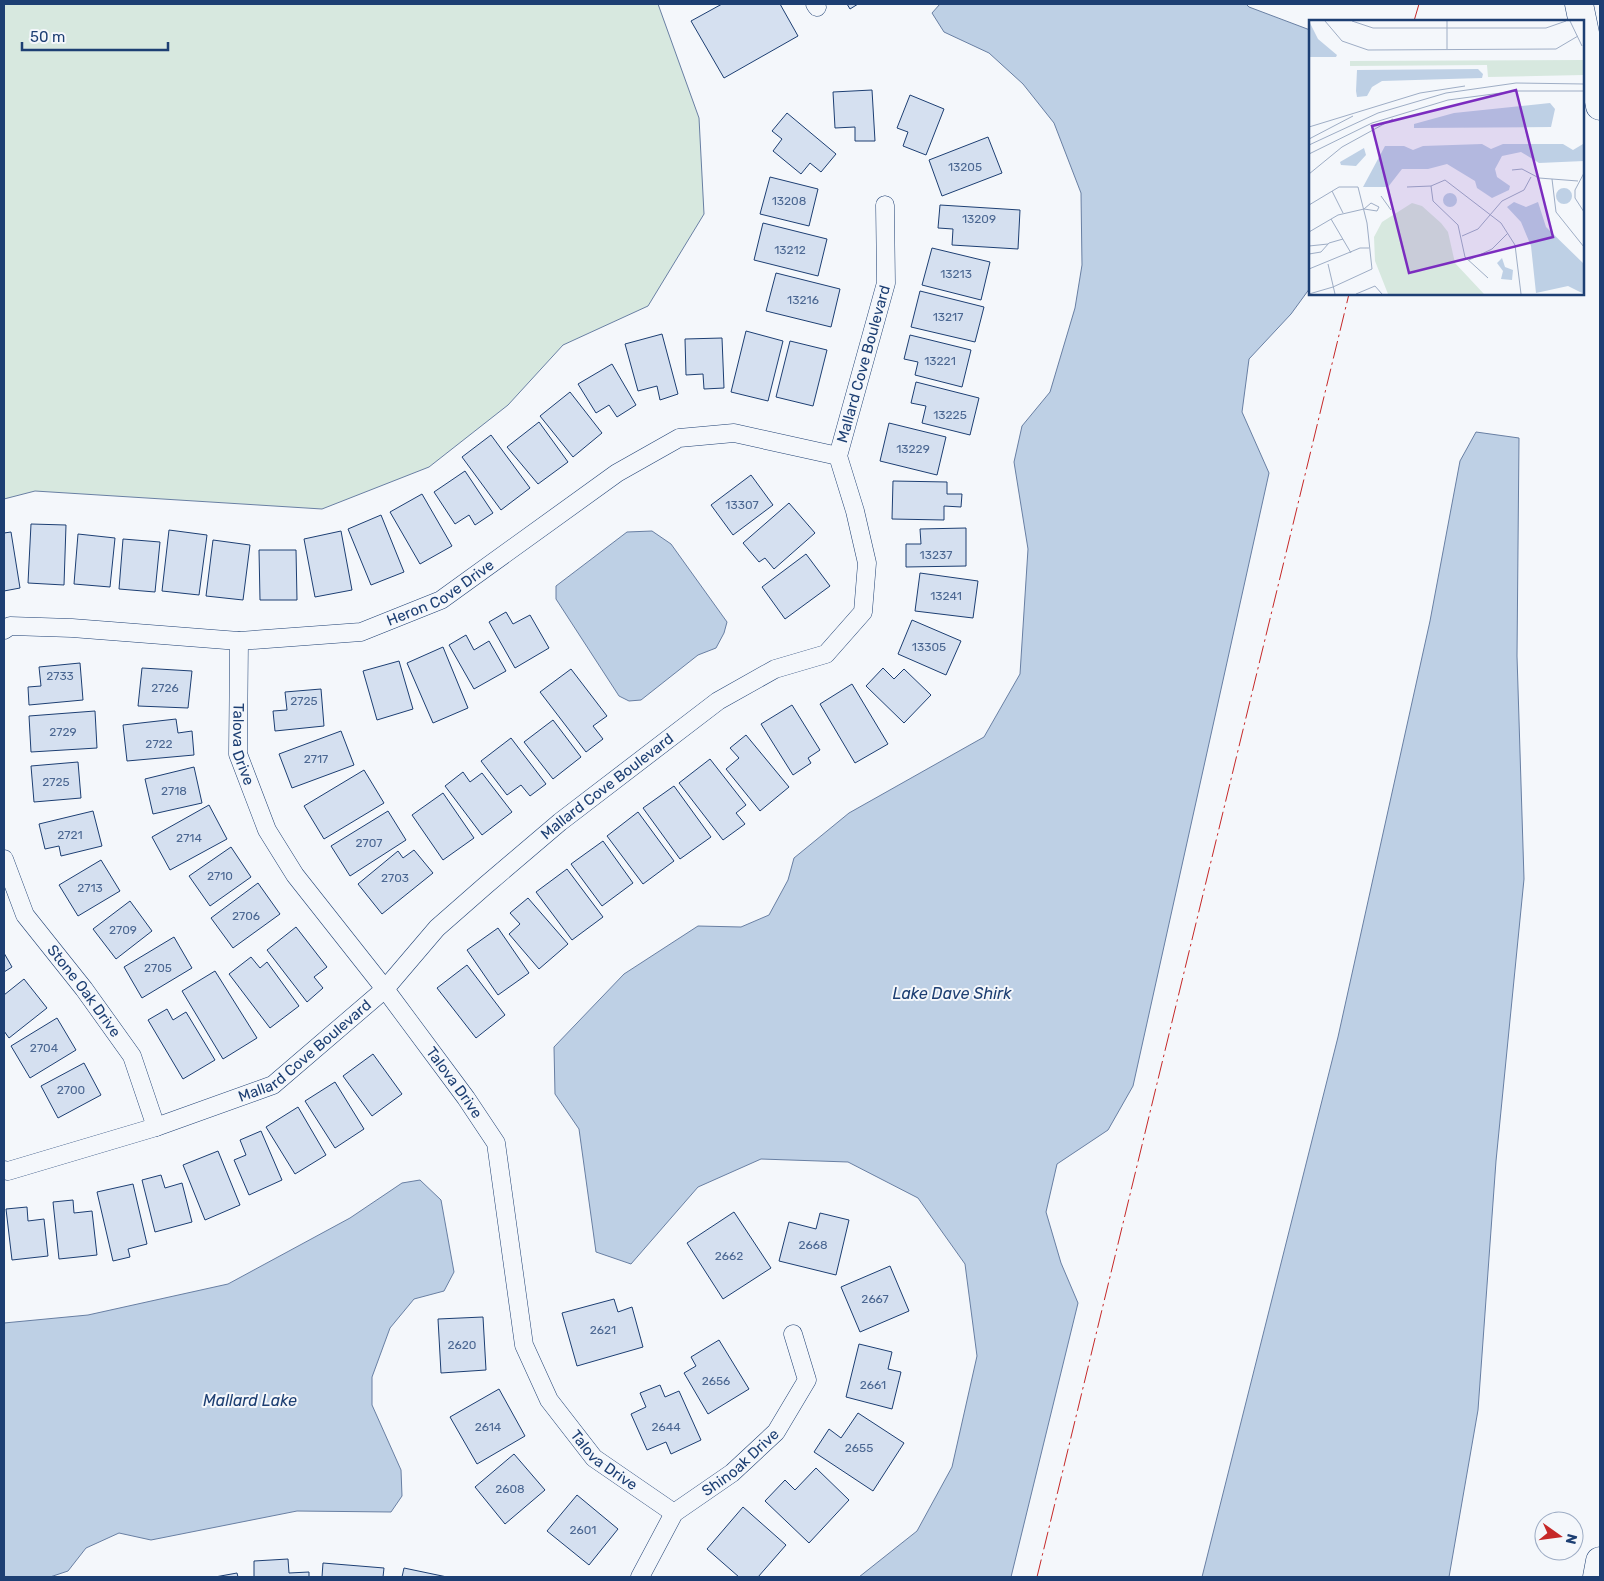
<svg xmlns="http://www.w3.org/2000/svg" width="1604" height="1581" font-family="Rubik,sans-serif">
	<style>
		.green { fill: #d7e8df; stroke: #687fa3 }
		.water { fill: #bed0e5; stroke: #687fa3 }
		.building { fill: #d5e0f0; stroke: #1d3f73 }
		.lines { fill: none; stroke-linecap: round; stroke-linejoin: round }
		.minor-casing { stroke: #1d3f73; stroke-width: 19 }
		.motorway-casing { stroke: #1d3f73; stroke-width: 29 }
		.minor { stroke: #f4f7fb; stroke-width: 18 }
		.motorway { stroke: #f4f7fb; stroke-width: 28 }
		.power { stroke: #c62828; stroke-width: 1; stroke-dasharray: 18 4 2.5 4; stroke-linecap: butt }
		.labels { text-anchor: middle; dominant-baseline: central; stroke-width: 4; stroke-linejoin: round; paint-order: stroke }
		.number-label { font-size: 12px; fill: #4b6792 }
		.street-label { font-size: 15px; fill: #1d3f73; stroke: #f4f7fb }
		.water-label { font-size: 16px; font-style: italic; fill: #1d3f73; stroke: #f4f7fb }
		.inset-road { fill: none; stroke: #9eadc5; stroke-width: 1 }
		.view { fill: #7b2cbf; fill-opacity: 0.15; stroke: #7b2cbf; stroke-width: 2.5 }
		.inset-edge { fill: none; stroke: #1d3f73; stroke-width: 2.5 }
	</style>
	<rect width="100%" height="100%" fill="#f4f7fb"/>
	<path class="green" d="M4,4h654l41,114 5,96 -56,92 -85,39 -55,60 -79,62 -107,42 -287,-18 -31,8z"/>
	<path class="water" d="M940,4h306l3,3 61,23v258l-19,26 -42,45 -7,53 27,61 -136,613 -25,44 -51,34 -11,48 15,51 17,40 -67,274h-152l58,-46 35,-64 25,-111 -12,-92 -47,-66 -70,-36 -87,-3 -63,28 -67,77 -35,-12 -17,-123 -24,-35 -1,-47 70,-73 74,-48 43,1 28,-12 19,-35 6,-22 55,-45 135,-76 36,-63 8,-125 -14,-87 8,-36 28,-34 25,-84 7,-43 -1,-72 -27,-70 -31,-39 -34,-31 -45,-21 -12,-19z
		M1476,432l43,6 -2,218 7,223 -28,282 -18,249 -29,167h-247l136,-540 92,-416 30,-160z
		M652,531l19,13 56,78 -3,11 -8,15 -18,7 -57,45 -12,1 -10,-5 -63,-97v-13l71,-54z
		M420,1180l21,20 13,72 -10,19 -30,8 -24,29 -18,49v28l29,65 1,26 -11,16 -94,-1 -146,29 -32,-7 -33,15 -18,23 -18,6h-46v-254l84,-8 140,-31 122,-66 52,-35z"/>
	<path class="building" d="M722,4h58l18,32 -74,42 -33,-57z
		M847,4h11l-8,5z
		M872,90l3,51h-20v-14l-20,1 -2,-36z
		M910,95l34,14 -18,46 -23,-9 5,-14 -11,-4z
		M787,113l49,41 -15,18 -11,-9 -9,11 -28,-23 9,-12 -10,-8z
		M988,137l14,36 -60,23 -13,-36z
		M770,177l48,12 -9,37 -49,-12z
		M940,205l80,5 -2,39 -66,-4 1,-16 -15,-1z
		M763,223l64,16 -9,37 -64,-16z
		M932,248l58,14 -9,38 -59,-15z
		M776,273l64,16 -9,38 -65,-16z
		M920,291l64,16 -9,35 -64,-15z
		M746,331l37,10 -15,60 -37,-9z
		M662,334l16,60 -18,6 -3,-14 -19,5 -13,-47z
		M910,335l61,15 -9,37 -47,-12 3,-13 -14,-3z
		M722,338l2,50 -20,1 -1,-15 -17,1 -1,-36z
		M790,341l37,9 -14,56 -37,-9z
		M612,364l24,41 -19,12 -8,-12 -13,8 -18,-29z
		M916,382l63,16 -9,37 -48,-12 4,-17 -15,-3z
		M570,392l32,41 -29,24 -33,-41z
		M539,422l29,40 -30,22 -31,-37z
		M889,423l57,14 -9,38 -57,-14z
		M491,435l39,53 -29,22 -39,-53z
		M465,471l28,42 -18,12 -6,-10 -14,9 -21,-32z
		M751,475l22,30 -40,30 -22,-30z
		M893,481l54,1v12h15l-1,13 -17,-1v14l-52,-1z
		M422,494l30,52 -32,18 -30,-52z
		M789,503l26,30 -41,36 -9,-11 -6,4 -16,-19z
		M381,515l23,57 -33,13 -23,-56z
		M31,524l35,1 -2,60 -36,-2z
		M966,528v38l-60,1v-23h15l-1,-15z
		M169,530l38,5 -8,60 -37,-4z
		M341,531l11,59 -37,7 -11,-58z
		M11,532l9,56 -16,3v-58z
		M78,534l37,4 -5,49 -36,-3z
		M123,539l37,3 -5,50 -36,-3z
		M213,540l37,5 -7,55 -37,-4z
		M259,550h37l1,50h-37z
		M806,554l24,32 -45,33 -23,-32z
		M920,573l58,8 -5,37 -58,-7z
		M506,612l7,12 17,-9 19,33 -34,20 -26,-46z
		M912,620l49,21 -15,34 -48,-21z
		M466,635l8,15 15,-9 17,30 -32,18 -25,-44z
		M443,647l25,61 -35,15 -26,-60z
		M399,661l14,48 -36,11 -14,-49z
		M80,663l3,37 -54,5 -1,-18 13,-1 -2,-19z
		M142,668l50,3 -4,37 -50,-2z
		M883,668l11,11 10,-10 27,26 -27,28 -38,-37z
		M571,669l36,47 -14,10 10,13 -17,13 -46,-60z
		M852,684l36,60 -33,19 -35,-59z
		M321,689l3,37 -49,5 -2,-20 14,-1 -2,-18z
		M792,705l28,45 -12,8 3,5 -18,12 -32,-51z
		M95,711l2,37 -66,4 -2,-36z
		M176,719l2,14 14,-2 2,24 -67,6 -4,-36z
		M553,720l28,37 -28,22 -29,-37z
		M341,731l13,34 -62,23 -13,-34z
		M746,735l43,52 -29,24 -34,-42 13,-11 -9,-10z
		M511,738l35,46 -16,12 -9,-11 -14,10 -26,-34z
		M710,759l36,46 -10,8 9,11 -22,16 -44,-57z
		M78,762l3,36 -47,4 -3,-36z
		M194,767l8,36 -49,11 -8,-35z
		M364,770l20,33 -60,36 -20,-33z
		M463,772l7,10 12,-9 30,39 -30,23 -37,-49z
		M674,786l37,51 -31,22 -37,-51z
		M443,793l31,45 -31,22 -31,-45z
		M209,805l18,34 -57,31 -18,-33z
		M93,811l9,35 -41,10 -2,-10 -14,3 -6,-25z
		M388,811l18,29 -56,36 -19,-30z
		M638,812l36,49 -31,23 -36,-48z
		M603,841l30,42 -31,23 -31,-42z
		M231,847l20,30 -41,29 -21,-30z
		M414,850l19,23 -51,41 -24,-30 40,-33 5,7z
		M101,860l19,31 -42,25 -19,-31z
		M567,869l36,48 -31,23 -36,-48z
		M258,883l22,31 -47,34 -22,-30z
		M528,898l40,46 -29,25 -30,-35 11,-10 -10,-11z
		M130,901l22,30 -36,28 -23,-30z
		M296,927l31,40 -13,10 9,11 -16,14 -40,-52z
		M498,928l31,45 -31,22 -31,-45z
		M174,937l18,31 -50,30 -18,-31z
		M4,953l8,14 -8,5z
		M251,957l9,11 7,-6 32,44 -29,22 -41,-54z
		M467,965l38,50 -29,23 -39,-50z
		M215,971l42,67 -34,21 -41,-68z
		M24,979l23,29 -38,30 -5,-7v-36z
		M167,1009l6,11 13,-8 29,48 -32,19 -35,-59z
		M57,1018l19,32 -46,28 -19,-32z
		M373,1054l29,40 -30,22 -29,-40z
		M84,1063l17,32 -43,23 -17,-32z
		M335,1082l29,47 -29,19 -30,-47z
		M298,1107l28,48 -31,19 -29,-47z
		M261,1131l21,49 -33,15 -15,-35 12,-5 -6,-15z
		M218,1151l22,54 -35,15 -22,-55z
		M161,1175l4,13 17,-5 10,39 -37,10 -13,-52z
		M133,1184l14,60 -19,5 2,8 -17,4 -16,-69z
		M73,1200l1,13 18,-2 5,44 -38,4 -6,-57z
		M27,1207l1,14 16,-2 4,37 -36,4 -6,-51z
		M734,1212l37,56 -48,31 -36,-56z
		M820,1213l29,7 -13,55 -57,-14 10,-39 27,7z
		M890,1266l19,45 -49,21 -19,-45z
		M614,1299l4,13 14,-5 11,40 -66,19 -15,-53z
		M483,1317l3,53 -45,3 -3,-54z
		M719,1340l30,49 -41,25 -24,-41 12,-7 -5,-9z
		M859,1344l33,8 -4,17 13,3 -9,37 -46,-12z
		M660,1385l5,12 14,-6 22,49 -30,14 -5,-12 -19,8 -16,-36 15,-7 -6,-14z
		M499,1389l26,47 -48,28 -27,-47z
		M858,1413l46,30 -31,48 -59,-39 15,-23 12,9z
		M514,1454l31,36 -40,34 -30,-37z
		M816,1468l33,32 -40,43 -44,-42 20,-21 10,10z
		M577,1495l41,34 -29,36 -42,-34z
		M743,1507l43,38 -28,32h-19l-32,-28z
		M288,1559l1,14 20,-1v5h-55v-16z
		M323,1563l61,5 -1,9h-61z
		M404,1568l43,9h-45z
		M237,1573l1,4h-23z"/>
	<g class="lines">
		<g class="minor-casing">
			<g id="minor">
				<path d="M815,4l2,3"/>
				<path id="s1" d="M4,630l6,-4 62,2 167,13 122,-9 80,-32 176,-127 62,-35 55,-5 104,23"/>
				<path id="s2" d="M239,641l-1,113 29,76 28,45 90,114 81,109 30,45 28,202 25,55 45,58 80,55"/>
				<path id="s3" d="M4,859l21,56 59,74 48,67 24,71"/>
				<path id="s4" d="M4,1170l4,1 148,-44 117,-42 112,-96 52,-61 49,-43 74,-63 158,-121 57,-32 51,-15 37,-42 4,-49 -12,-52 -17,-55 48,-173 -1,-78"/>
				<path id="s5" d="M640,1577l34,-64 58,-40 44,-41 31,-52 -14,-46"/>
			</g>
		</g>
		<g class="motorway-casing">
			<path id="motorway" d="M1579,4l21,102
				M1597,1577l3,-16"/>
		</g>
		<use href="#minor" class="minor"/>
		<use href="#motorway" class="motorway"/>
		<path class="power" d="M1414,21l5,-17
			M1037,1577l312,-1283"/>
	</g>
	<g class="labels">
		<g class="number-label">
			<text x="965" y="167">13205</text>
			<text x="789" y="201">13208</text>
			<text x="979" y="219">13209</text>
			<text x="790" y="250">13212</text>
			<text x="956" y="274">13213</text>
			<text x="803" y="300">13216</text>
			<text x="948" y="317">13217</text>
			<text x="940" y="361">13221</text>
			<text x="950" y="415">13225</text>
			<text x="913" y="449">13229</text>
			<text x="742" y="505">13307</text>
			<text x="936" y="555">13237</text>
			<text x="946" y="596">13241</text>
			<text x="929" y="647">13305</text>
			<text x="60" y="676">2733</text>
			<text x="165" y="688">2726</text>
			<text x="304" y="701">2725</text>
			<text x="63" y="732">2729</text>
			<text x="159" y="744">2722</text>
			<text x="316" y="759">2717</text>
			<text x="56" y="782">2725</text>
			<text x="174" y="791">2718</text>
			<text x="70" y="835">2721</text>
			<text x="189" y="838">2714</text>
			<text x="369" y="843">2707</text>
			<text x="220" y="876">2710</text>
			<text x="395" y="878">2703</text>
			<text x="90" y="888">2713</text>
			<text x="246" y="916">2706</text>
			<text x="123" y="930">2709</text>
			<text x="158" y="968">2705</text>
			<text x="44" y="1048">2704</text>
			<text x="71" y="1090">2700</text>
			<text x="813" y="1245">2668</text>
			<text x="729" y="1256">2662</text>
			<text x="875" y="1299">2667</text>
			<text x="603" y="1330">2621</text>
			<text x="462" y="1345">2620</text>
			<text x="716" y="1381">2656</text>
			<text x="873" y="1385">2661</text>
			<text x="488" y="1427">2614</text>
			<text x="666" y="1427">2644</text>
			<text x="859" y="1448">2655</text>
			<text x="510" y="1489">2608</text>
			<text x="583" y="1530">2601</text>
		</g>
		<g class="street-label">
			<text stroke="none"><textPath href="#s4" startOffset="1302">Mallard Cove Boulevard</textPath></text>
			<text stroke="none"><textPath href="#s1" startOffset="448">Heron Cove Drive</textPath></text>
			<text stroke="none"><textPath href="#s2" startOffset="104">Talova Drive</textPath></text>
			<text stroke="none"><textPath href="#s4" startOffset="732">Mallard Cove Boulevard</textPath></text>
			<text stroke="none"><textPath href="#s3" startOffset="156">Stone Oak Drive</textPath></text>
			<text stroke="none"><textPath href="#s4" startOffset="328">Mallard Cove Boulevard</textPath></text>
			<text stroke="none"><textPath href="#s2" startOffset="509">Talova Drive</textPath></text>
			<text stroke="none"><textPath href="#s2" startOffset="929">Talova Drive</textPath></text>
			<text stroke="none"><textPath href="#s5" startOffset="156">Shinoak Drive</textPath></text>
		</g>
		<g class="water-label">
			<text x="952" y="993">Lake Dave Shirk</text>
			<text x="250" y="1400">Mallard Lake</text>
		</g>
	</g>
	<g transform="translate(1309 20)">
		<rect width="275" height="275" fill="#f4f7fb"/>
		<path d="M275,40v15l-96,2 -1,-12 -137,1v-5zM103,183l10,3 19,17 7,9 7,31 29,31h-96l-13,-33 -1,-24 8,-15z" fill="#d7e8df"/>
		<path d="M0,1l9,18 19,16 -1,2h-27zM169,49l5,5 -1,4 -100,3 -10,6 -5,9 -10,1 -1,-6 1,-21zM241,83l5,6 -4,18 -137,1v-4l40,-11zM173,124l9,5 12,-5h60l10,6 10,-6 1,17 -45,2 -18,-11 -19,4 -7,13 2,8 13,9 -1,4 -17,8 -15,-10 -2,-7 -28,-17 -19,5h-26l-14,18h-25l22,-41h19l9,4 10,-4zM55,128l2,7 -10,11 -15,-1 -1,-3zM247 176a8 8 0 1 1 16 0a8 8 0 1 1-16 0ZM134 180a7 7 0 1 1 14 0a7 7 0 1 1-14 0ZM205,182l12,5 12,-5 8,25 38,37v30l-16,-8 -32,7 -5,-47 -10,-24 -14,-15zM193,238l3,9 8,3 -1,10 -11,-1 2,-8 -6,-8z" fill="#bed0e5"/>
		<path class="inset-road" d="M16,1l17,20 26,9 188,-1 22,-13M43,1l21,7h173l20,-7M138,1v28M261,1l12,25M0,107l111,-34 45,-7M0,119l44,-23M0,125l69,-32 68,-20 70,-10 68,1M0,134l63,-31 76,-23 68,-9h68M203,150l10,-1 17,9 39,3M275,153l-9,17v8l9,14M0,154l33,-27 51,-28M243,159l4,33 28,35M122,166l2,15 25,24 7,32 23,21M98,167l24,-1 14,-6 56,43 14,22 6,49M23,171l11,22M72,176l10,14M0,185l30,-18h19l9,36 5,46 -39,18 -24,7M22,199l20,34M0,212l29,-17 26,-6 7,-6 8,4 -2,4 -13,-2M153,216l16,-7 24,-28 22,-11 7,-13M0,226l19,-2M0,234l12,-2 8,-9 14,-4M160,240l23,-11 16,-16M19,244l7,30M0,249l51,-21h9M47,274l19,-8 7,8"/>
		<path class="view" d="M207,70l37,147 -144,36 -37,-147z"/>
		<rect width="275" height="275" class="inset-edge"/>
	</g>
	<rect width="1604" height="1581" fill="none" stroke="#1d3f73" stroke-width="10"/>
	<g transform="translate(1559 1536) rotate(104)"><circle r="24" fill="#f4f7fb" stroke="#9eadc5"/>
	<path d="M0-4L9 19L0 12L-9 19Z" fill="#c62828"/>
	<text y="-8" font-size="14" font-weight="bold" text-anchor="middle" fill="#1d3f73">N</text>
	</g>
	<path d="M22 42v8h146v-8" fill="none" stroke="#1d3f73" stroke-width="2.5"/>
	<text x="30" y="42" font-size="15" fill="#1d3f73" stroke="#f4f7fb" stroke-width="4" paint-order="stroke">50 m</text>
</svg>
